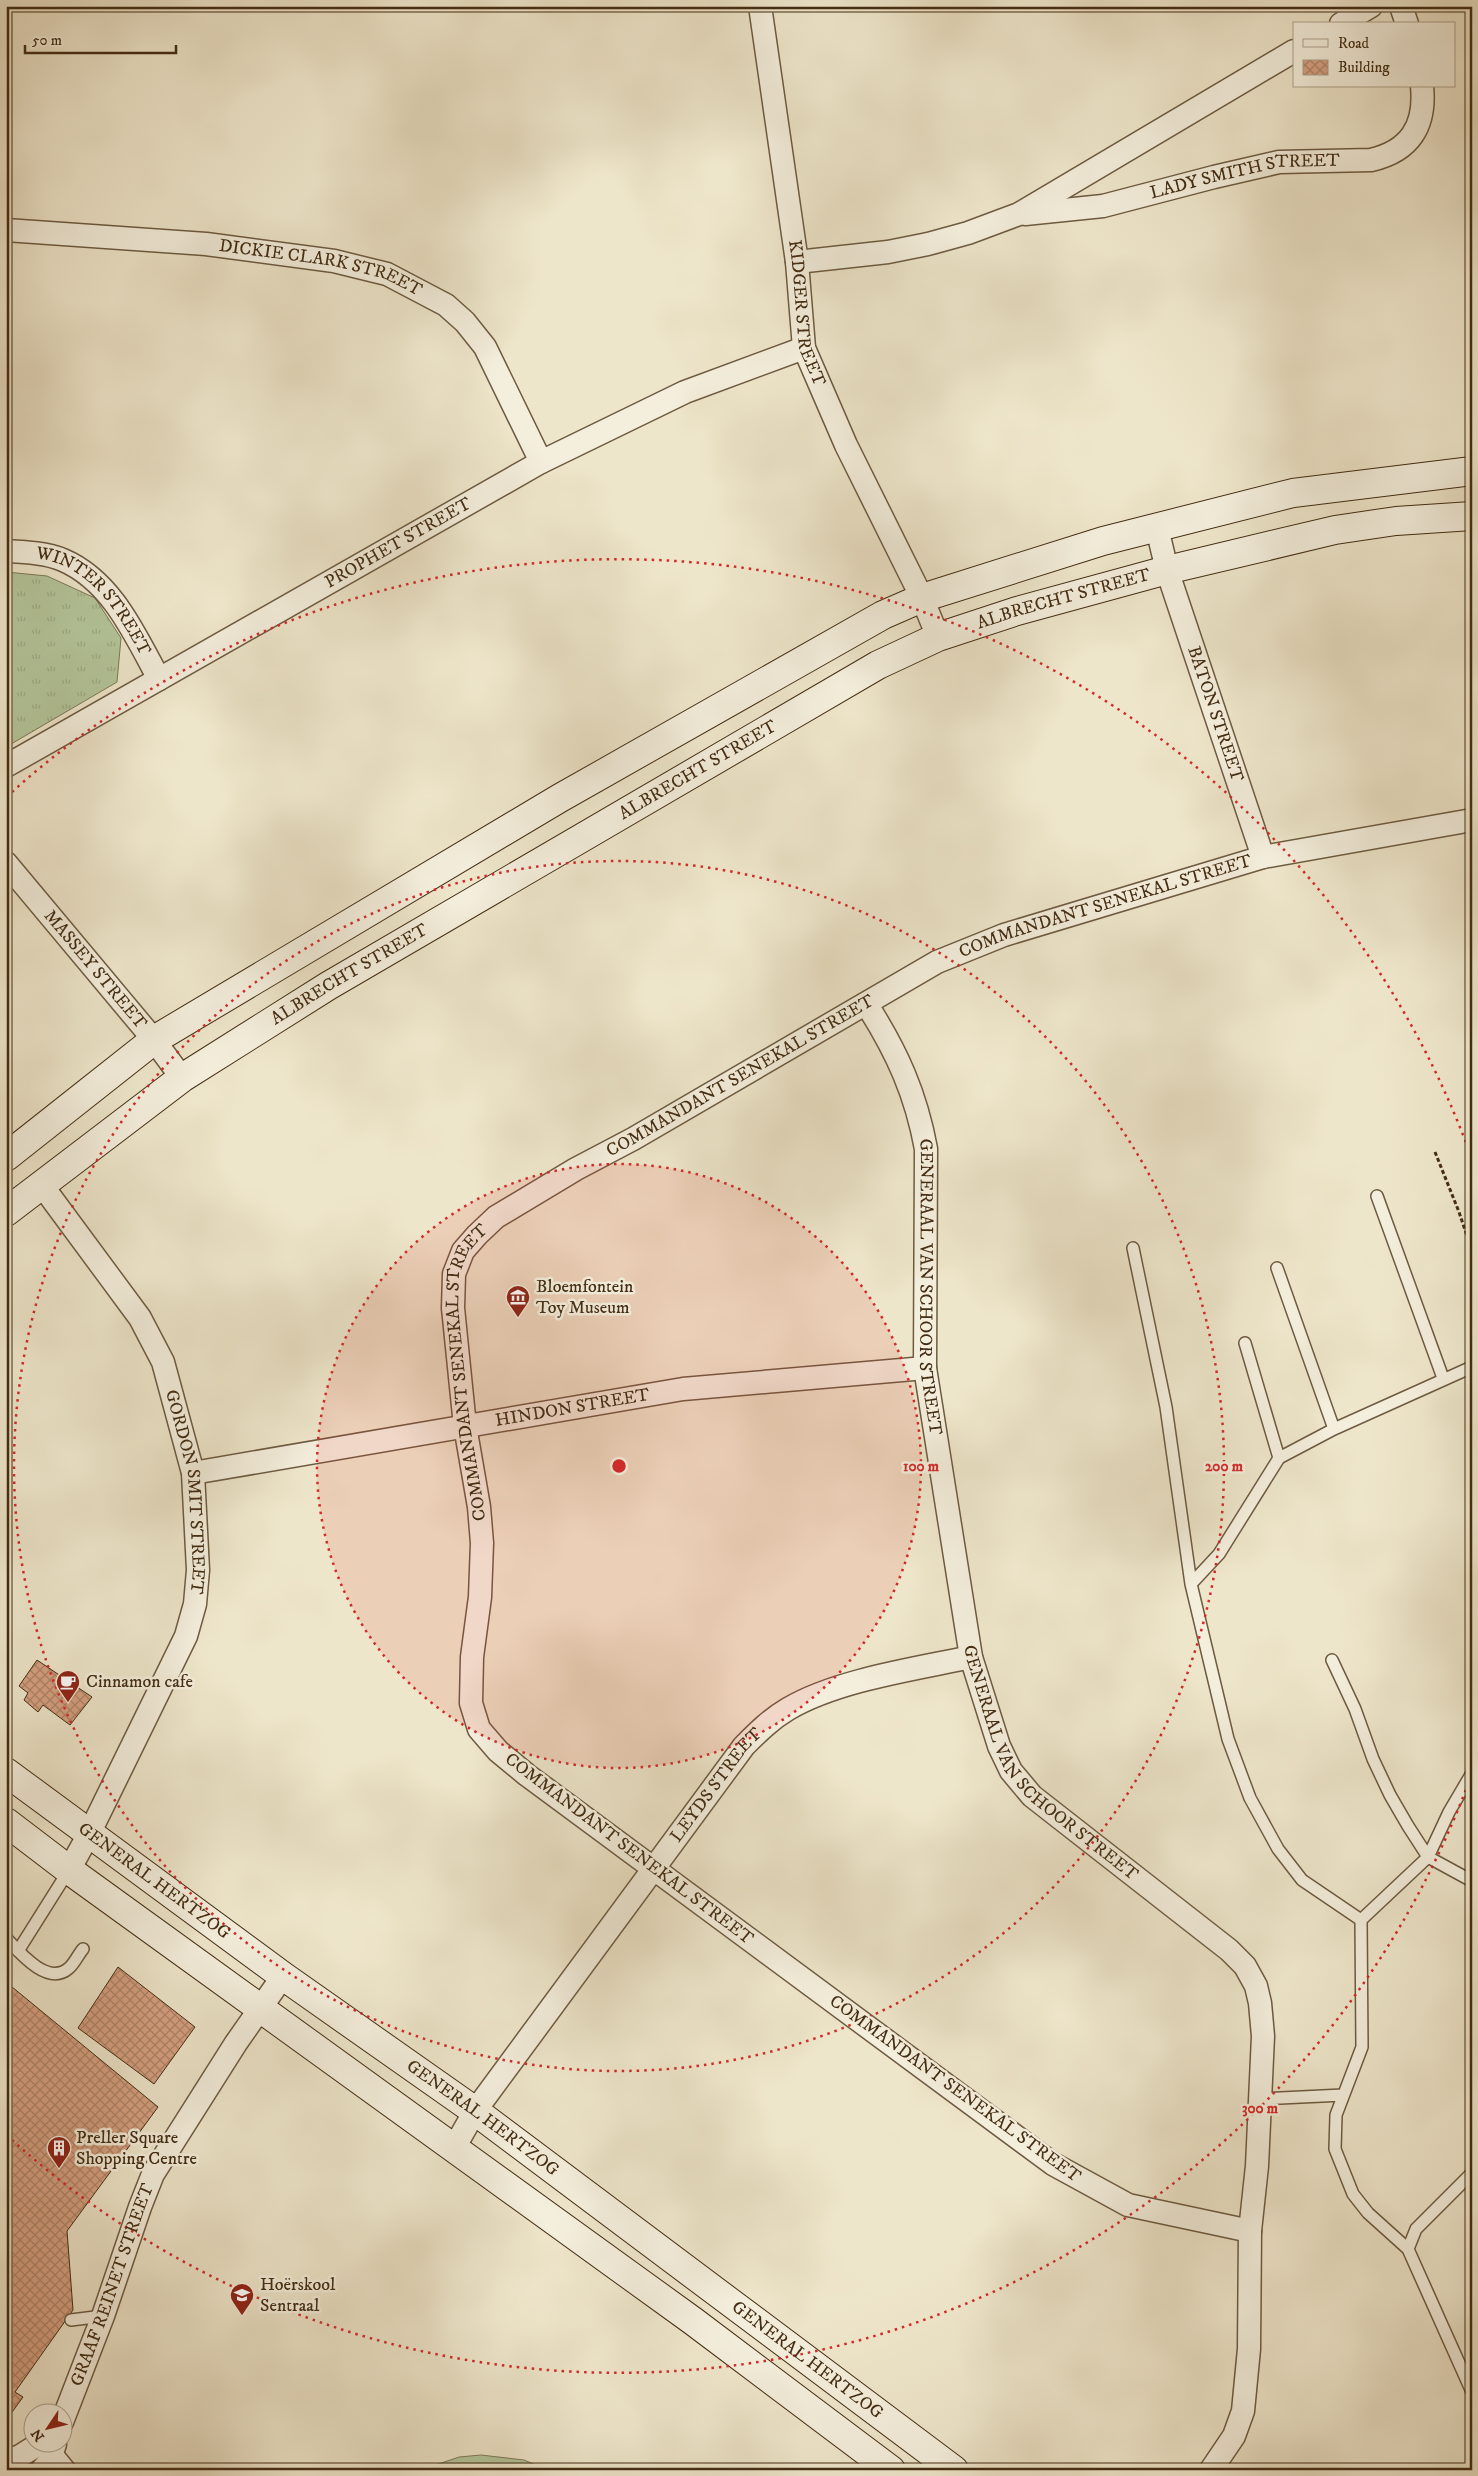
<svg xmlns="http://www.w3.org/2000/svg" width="1478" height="2476" font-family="'IM FELL DW Pica',serif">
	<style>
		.grass { fill: url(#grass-tufts); stroke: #7c7a57 }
		.pitch { fill: #b4c69b; stroke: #7c7a57 }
		.building { fill: url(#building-cross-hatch); stroke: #432d13 }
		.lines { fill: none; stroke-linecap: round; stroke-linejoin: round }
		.lane-casing { stroke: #6e5b41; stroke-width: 14 }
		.street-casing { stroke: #6e5b41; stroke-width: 25 }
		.secondary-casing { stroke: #432d13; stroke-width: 30 }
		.path { stroke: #432d13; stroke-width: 3; stroke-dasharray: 4 2.5; stroke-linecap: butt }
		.lane { stroke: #f4efdd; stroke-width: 11 }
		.street { stroke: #f4efdd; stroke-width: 22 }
		.secondary { stroke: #f4efdd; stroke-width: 28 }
		.ring { fill: none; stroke: #d62828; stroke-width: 2.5; stroke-dasharray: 2.5 5 }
		.labels { text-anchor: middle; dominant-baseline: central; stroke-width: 5; stroke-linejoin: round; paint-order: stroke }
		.street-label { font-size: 18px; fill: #432d13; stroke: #f4efdd }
		.poi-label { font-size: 18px; fill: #432d13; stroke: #f4efdd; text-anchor: start }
		.centre { fill: #d62828; stroke: #f4efdd; stroke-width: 2.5 }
		.ring-label { font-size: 15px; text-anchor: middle; font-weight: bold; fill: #d62828; stroke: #f4efdd; stroke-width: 5; stroke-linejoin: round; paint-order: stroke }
	</style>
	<defs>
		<pattern id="grass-tufts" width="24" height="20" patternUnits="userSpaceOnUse" patternTransform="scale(1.25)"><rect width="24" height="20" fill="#b4c69b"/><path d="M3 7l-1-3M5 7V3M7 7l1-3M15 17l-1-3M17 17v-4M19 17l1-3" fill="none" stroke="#9caa85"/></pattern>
		<pattern id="building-cross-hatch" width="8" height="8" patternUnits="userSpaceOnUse" patternTransform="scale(1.25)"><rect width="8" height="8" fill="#d6a182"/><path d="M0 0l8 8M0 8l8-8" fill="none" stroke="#af8469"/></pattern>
	</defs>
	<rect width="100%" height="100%" fill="#eee6cb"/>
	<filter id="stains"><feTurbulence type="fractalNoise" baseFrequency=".004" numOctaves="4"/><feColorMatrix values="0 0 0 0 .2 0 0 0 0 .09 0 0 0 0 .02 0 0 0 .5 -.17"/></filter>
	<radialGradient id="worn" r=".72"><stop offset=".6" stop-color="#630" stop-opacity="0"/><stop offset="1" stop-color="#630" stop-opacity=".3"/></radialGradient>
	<path class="grass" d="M6,572l41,4 48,22 26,40 -4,44 -111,65z"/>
	<path class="pitch" d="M481,2455l43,5 24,10h-127l38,-13z"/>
	<path class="building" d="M37,1660l55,37 -22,28 -27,-20 -5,7 -14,-12 4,-7 -9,-7z
		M118,1967l77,60 -41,57 -76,-56z
		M6,1982l152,125 -91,124 6,79 -58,82 8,5 -13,18 -4,-1z"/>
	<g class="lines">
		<g class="lane-casing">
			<path id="lane" d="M1377,1196l66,182
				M1133,1248l33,159 25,177 37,155 22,59 28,51 24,31 59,40 67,-63 21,-45 23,-39
				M1277,1268l57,161
				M1245,1343l34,115
				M1191,1584l28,-30 60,-96 55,-29 138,-62
				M1332,1660l23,49 18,50 17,36 18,31 20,31 44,24
				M1361,1920l1,127 -26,68 -1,34 18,45 15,19 40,36 64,143
				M6,1938c13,14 42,49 63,30 5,-4 9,-13 14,-19
				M18,1951l51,-81
				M1260,2099l83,-4
				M1408,2249l8,-20 56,-56
				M71,2320l32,-4
				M53,2448l18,22"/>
		</g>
		<g class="street-casing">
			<g id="street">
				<path id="s1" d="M760,6l37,256 7,86 42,97 76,153 16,39"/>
				<path d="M1401,6l6,18"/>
				<path d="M1341,24l30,-18"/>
				<path id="s2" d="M1025,214l78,-8 111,-29 65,-15 92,-2c39,-9 55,-34 51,-74"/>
				<path id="s3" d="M6,230l200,14 128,17 53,13 59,31 19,17 20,25 56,115"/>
				<path d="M797,262l91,-10 40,-8 40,-11 51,-19 275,-163"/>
				<path id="s4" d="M1157,528l10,42 96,287"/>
				<path id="s5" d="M6,551c18,1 41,2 57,9 49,21 72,75 96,119"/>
				<path id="s6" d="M6,766l535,-304 144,-70 119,-44"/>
				<path id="s7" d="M6,863l148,177 28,38"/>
				<path id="s8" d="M867,1005c30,47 49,89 59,144l-1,219 46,289 28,89 12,25 21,25 197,154 16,16 11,20 4,17 3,33 -6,130 -7,65 -1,118 -6,62 -9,25 -23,34"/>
				<path id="s9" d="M41,1184l99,134 23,44 30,111 5,97 -3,34 -9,32 -96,196 -21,38"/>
				<path id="s10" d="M193,1473l490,-84 242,-21"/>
				<path id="s11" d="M454,2148l21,-37 269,-365c14,-14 27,-27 44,-37 49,-29 127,-40 183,-52"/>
				<path id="s12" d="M1250,2231l-122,-26 -75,-41 -526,-389 -29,-24 -19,-22 -8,-26 1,-46 8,-60 2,-54 -3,-36 -14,-81 -12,-118 1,-34 9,-23 14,-16 19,-18 80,-48 57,-30 304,-177 67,-27 259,-78 209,-37"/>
				<path id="s13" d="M62,2422l41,-106 37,-109 13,-33 83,-131 47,-67"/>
				<path d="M6,2461l14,-5 19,-12"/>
				<path d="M42,2470l7,-8 6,-18"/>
			</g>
		</g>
		<g class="secondary-casing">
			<g id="secondary">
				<path d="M6,1157l148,-117 406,-242 323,-183 39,-17 181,-57 190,-48 179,-22"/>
				<path id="s14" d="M6,1212l176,-134 146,-92 550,-321 60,-28 79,-26 150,-41 168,-40 61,-9 76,-5"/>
				<path id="s15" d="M6,1772l277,204 192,135 479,359"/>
				<path d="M6,1822l63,48 624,451 198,149"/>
			</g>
		</g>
		<path class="path" d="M1435,1152l24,60 13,39"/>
		<use href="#lane" class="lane"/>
		<use href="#street" class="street"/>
		<use href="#secondary" class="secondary"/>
	</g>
	<circle cx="619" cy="1466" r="302" fill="#d62828" fill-opacity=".12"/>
	<g class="ring">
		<circle cx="619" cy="1466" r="302"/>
		<circle cx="619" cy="1466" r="605"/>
		<path d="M1471 1776A907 907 0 0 1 12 2140M12 792A907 907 0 0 1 1471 1156"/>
	</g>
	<defs>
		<g id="museum-pin" transform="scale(1.25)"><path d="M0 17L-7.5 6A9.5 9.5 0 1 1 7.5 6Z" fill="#8f2418" stroke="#f4efdd"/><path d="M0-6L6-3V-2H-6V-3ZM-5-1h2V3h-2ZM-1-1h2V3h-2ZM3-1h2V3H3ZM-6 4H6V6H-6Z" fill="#fff"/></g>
		<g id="cafe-pin" transform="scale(1.25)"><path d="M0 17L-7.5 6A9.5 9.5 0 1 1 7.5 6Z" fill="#8f2418" stroke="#f4efdd"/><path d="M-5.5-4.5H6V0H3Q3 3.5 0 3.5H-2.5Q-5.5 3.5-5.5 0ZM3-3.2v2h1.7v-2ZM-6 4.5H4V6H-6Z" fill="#fff"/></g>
		<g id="building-pin" transform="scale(1.25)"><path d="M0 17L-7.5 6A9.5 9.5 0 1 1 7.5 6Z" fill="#8f2418" stroke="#f4efdd"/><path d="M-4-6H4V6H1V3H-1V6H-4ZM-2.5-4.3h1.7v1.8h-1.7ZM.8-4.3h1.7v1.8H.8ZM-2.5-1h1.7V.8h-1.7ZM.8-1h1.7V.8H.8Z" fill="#fff"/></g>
		<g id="school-pin" transform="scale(1.25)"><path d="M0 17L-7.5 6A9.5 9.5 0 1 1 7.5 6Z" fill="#8f2418" stroke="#f4efdd"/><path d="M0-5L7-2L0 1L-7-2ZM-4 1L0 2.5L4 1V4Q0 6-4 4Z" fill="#fff"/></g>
	</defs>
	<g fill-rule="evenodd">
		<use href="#museum-pin" x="518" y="1297"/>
		<use href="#cafe-pin" x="68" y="1682"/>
		<use href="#building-pin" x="59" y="2148"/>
		<use href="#school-pin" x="242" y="2295"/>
	</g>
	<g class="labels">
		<g class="street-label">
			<text stroke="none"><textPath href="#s2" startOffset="224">LADY SMITH STREET</textPath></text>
			<text stroke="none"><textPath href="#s3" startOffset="318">DICKIE CLARK STREET</textPath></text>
			<text stroke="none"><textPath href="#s1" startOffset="311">KIDGER STREET</textPath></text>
			<text stroke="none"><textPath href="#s6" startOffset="451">PROPHET STREET</textPath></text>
			<text stroke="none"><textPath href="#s14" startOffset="1228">ALBRECHT STREET</textPath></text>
			<text stroke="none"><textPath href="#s5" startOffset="108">WINTER STREET</textPath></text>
			<text stroke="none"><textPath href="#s4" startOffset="195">BATON STREET</textPath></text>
			<text stroke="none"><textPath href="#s14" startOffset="822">ALBRECHT STREET</textPath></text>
			<text stroke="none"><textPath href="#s12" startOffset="2149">COMMANDANT SENEKAL STREET</textPath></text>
			<text stroke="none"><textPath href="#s7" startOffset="139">MASSEY STREET</textPath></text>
			<text stroke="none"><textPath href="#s14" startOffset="418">ALBRECHT STREET</textPath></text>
			<text stroke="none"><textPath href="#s12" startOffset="1744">COMMANDANT SENEKAL STREET</textPath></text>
			<text stroke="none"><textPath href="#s8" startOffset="295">GENERAAL VAN SCHOOR STREET</textPath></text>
			<text stroke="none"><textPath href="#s12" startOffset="1294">COMMANDANT SENEKAL STREET</textPath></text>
			<text stroke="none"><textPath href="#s10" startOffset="385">HINDON STREET</textPath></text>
			<text stroke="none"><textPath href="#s9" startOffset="349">GORDON SMIT STREET</textPath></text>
			<text stroke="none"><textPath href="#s8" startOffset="805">GENERAAL VAN SCHOOR STREET</textPath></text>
			<text stroke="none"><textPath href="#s11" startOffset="448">LEYDS STREET</textPath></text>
			<text transform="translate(629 1849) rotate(37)">COMMANDANT SENEKAL STREET</text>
			<text stroke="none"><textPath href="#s15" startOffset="184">GENERAL HERTZOG</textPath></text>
			<text transform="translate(955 2089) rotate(36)">COMMANDANT SENEKAL STREET</text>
			<text stroke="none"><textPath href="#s15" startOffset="589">GENERAL HERTZOG</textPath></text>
			<text stroke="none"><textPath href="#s13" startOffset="146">GRAAF REINET STREET</textPath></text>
			<text stroke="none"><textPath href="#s15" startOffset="994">GENERAL HERTZOG</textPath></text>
		</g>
		<g class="poi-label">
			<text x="536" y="1287">Bloemfontein<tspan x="536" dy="21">Toy Museum</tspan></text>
			<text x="86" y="1682">Cinnamon cafe</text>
			<text x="76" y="2138">Preller Square<tspan x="76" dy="21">Shopping Centre</tspan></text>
			<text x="260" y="2285">Hoërskool<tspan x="260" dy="21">Sentraal</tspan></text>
		</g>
	</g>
	<circle cx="619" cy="1466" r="8" class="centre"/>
	<g class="ring-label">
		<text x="921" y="1471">100 m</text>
		<text x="1224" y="1471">200 m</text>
		<text x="1260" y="2113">300 m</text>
	</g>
	<rect width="1478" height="2476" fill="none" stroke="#eee6cb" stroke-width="25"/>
	<rect x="8" y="8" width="1463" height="2461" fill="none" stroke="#432d13" stroke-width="2.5"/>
	<rect x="12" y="12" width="1453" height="2451" fill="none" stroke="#432d13"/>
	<rect x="1293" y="22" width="162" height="65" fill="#f4efdd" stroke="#ada18c"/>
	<rect x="1303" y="39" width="25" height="8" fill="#f4efdd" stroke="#ada18c"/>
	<text x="1338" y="48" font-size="15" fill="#432d13">Road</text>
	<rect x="1303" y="60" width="25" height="15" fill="url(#building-cross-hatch)" stroke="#ada18c"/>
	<text x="1338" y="72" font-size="15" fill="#432d13">Building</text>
	<g transform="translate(48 2428) rotate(235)"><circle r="24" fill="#f4efdd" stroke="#ada18c"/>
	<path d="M0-4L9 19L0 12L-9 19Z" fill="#8f2418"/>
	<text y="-8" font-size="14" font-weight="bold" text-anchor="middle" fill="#432d13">N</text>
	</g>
	<path d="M25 45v8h151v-8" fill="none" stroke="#432d13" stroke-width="2.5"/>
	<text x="32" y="45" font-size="15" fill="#432d13" stroke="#f4efdd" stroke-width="4" paint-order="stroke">50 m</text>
	<rect width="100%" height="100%" filter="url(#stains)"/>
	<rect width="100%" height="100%" fill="url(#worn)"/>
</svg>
